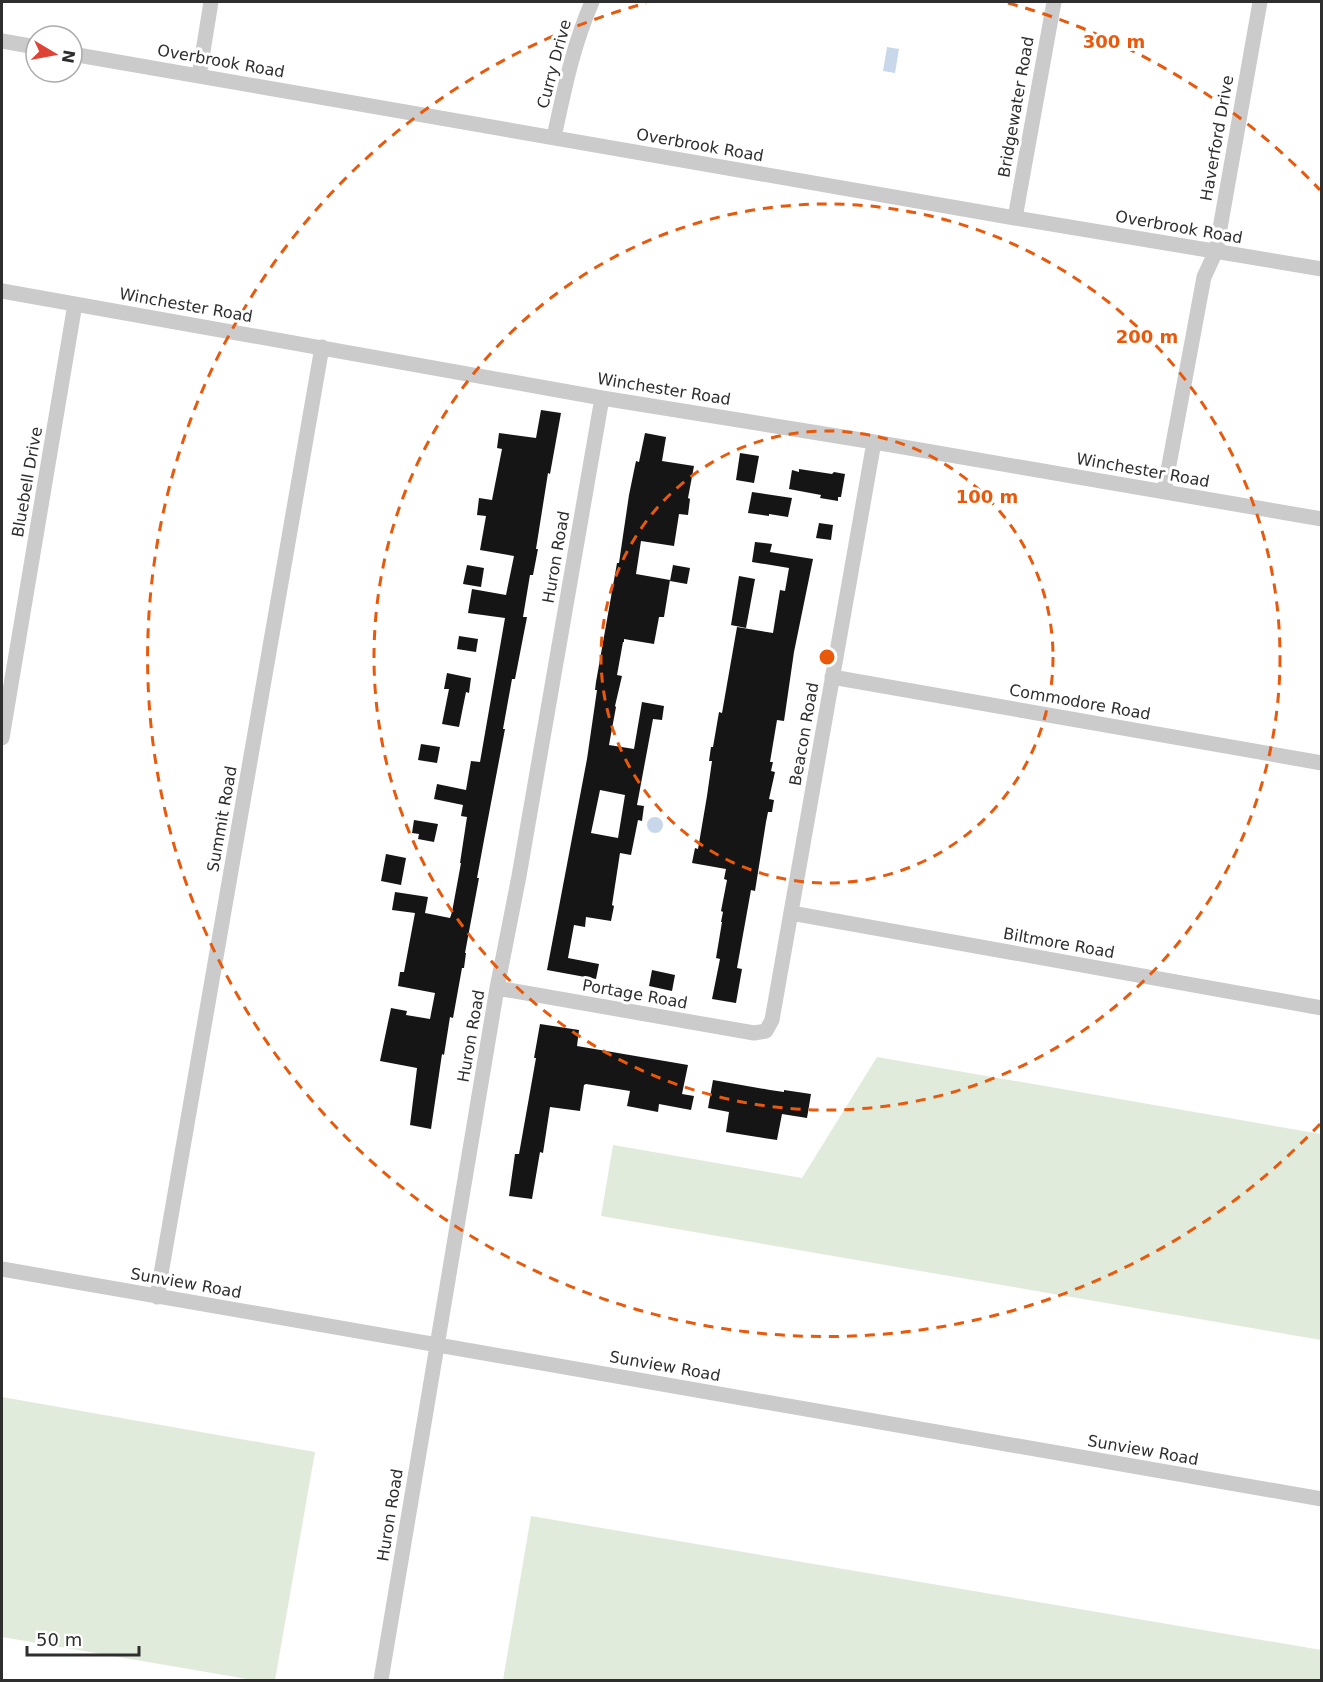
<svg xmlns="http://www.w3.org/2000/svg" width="1323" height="1682" font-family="'DejaVu Sans',sans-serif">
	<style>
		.green { fill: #e1ebdc }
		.water { fill: #c8d8ea }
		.building { fill: #151515; fill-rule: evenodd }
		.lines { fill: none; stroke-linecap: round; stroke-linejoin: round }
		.street { stroke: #cbcbcb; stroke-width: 15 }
		.ring { fill: none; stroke: #e8590c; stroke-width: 3; stroke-dasharray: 10 8 }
		.labels { text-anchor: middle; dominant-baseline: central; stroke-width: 6; stroke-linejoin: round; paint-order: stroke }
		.street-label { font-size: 16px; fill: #2e2e2e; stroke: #fff }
		.centre { fill: #e8590c; stroke: #fff; stroke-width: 3 }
		.ring-label { font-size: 18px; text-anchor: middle; font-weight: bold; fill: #e8590c; stroke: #fff; stroke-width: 6; stroke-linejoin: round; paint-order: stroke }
	</style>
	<rect width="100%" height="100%" fill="#fff"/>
	<path class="green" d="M877,1057l444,77v206l-720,-124 12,-71 189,33z
		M2,1397l313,55 -40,228h-22l-251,-43z
		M531,1516l790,134v30h-818z"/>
	<path class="water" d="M887,47l12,2 -4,24 -12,-2z
		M647 825a8 8 0 1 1 16 0a8 8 0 1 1-16 0Z"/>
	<path class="building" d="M541,410l20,3 -11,61 -2,-1 -12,76h2l-5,26h-3l-7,42h4l-12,62h-3l-9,50h2l-21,111 -7,38h2l-14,75h1l-2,15h-2l-9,50 -3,-1 -6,38 -2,-1 -11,75 -21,-4 7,-57 -37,-7 11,-53 16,3 -1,4 24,4 5,-26 -37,-7 2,-14h4l11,-59 -23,-3 3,-18 33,5 -3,16 25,5 2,-6 9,-49h-1l7,-46 -6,-1 2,-11 -29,-6 3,-15 29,6 5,-29 9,1 25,-144 -37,-5 4,-24 34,6 8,-39 -34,-6 6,-34 -9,-1 2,-17 13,2 10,-51 -5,-1 2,-15 37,5z
		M645,433l21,4 -4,24 32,5 -6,32 2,1 -2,16 -9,-1 -5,32 -33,-5 -5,33 34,6 -6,37h-5l-5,27 -30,-5v3h-1l-6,33 5,1 -7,30 1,1 -7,38 25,4 8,-47 22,4 -2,14 -9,-1 -16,86 7,1 -2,15 -4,-1 -7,35 -11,-2 -8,52 2,1 -3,15 -25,-4 -1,10 -11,-2 -6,33 31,6 -3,15 -49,-9 40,-211 10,-69h-2l1,-8 21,-119h2l10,-68 7,-34 3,1zM600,790l25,5 -7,43 -27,-5z
		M740,453l19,3 -5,27 -18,-3z
		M799,469l33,5 2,-2 11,2 -4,23h-3v4l-18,-3 1,-3 -32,-6 3,-19 7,2z
		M752,492l40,6 -4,19 -19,-3v2l-21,-3z
		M819,523l14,2 -2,15 -15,-2z
		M755,542l17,2 -2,8 43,7 -19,93 -10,69 -7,-1 -7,42h3l-2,9 4,1 -6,27 5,1 -2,12h-4l-2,10 -11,69 -4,-1 -14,78 5,1 -6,34 -24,-4 8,-40 -4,-1 6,-36h-1l2,-10 -2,-1 6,-31 -3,-1 2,-10 -34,-6 3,-15 3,1 9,-53 5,-35h-3l2,-14h2l6,-35 3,1 15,-86 36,6 7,-43 5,1 4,-23 -37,-6z
		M467,565l17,3 -3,19 -18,-3z
		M673,565l17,3 -3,16 -17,-3z
		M739,576l16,3 -9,49 -15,-3z
		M459,636l19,3 -2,13 -19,-3z
		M447,673l24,5 -2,15 -3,-1 -7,35 -17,-3 7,-35h-5z
		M421,744l19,3 -3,16 -19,-3z
		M414,820l24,4 -4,18 -16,-3 1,-5 -7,-1z
		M386,854l20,4 -5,27 -20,-4z
		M652,970l23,5 -3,16 -23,-5z
		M540,1024l39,6 -2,16 111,19 -6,29 12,2 -3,14 -32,-6 -1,8 -31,-6 3,-15 -44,-7 -2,1 -4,26 -30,-4 -7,46 -3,-1 -8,47 -23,-3 6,-42h4l17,-96h-2z
		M713,1080l57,10 14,2v-2l27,4 -4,24 -25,-4 -5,26 -51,-8 3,-20 -21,-4z"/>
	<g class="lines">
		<path class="street" d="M2,41l34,6
			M72,54l943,164 307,51
			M199,76l12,-74
			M554,137c10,-46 19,-92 38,-135
			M1015,218l39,-216
			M2,291l600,107 272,44 448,77
			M1164,492l40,-215 12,-26 44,-249
			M832,677l490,86
			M2,738l73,-434
			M791,913l531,95
			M497,988l257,45 12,-2 6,-11 102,-578
			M2,1269l1320,230
			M157,1297l165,-950
			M381,1680l116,-692 22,-112 83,-478"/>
	</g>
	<g class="ring">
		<circle cx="827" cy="657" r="226"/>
		<circle cx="827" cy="657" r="453"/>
		<path d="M1320 1124A679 679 0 1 1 646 3M1008 3A679 679 0 0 1 1320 190"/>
	</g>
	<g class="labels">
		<g class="street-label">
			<text transform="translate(221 61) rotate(10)">Overbrook Road</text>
			<text transform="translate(554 64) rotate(-75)">Curry Drive</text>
			<text transform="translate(1016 107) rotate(-80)">Bridgewater Road</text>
			<text transform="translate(1217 138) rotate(-80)">Haverford Drive</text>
			<text transform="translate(700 145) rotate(10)">Overbrook Road</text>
			<text transform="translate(1179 227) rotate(10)">Overbrook Road</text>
			<text transform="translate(186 305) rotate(10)">Winchester Road</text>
			<text transform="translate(664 389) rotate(9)">Winchester Road</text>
			<text transform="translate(1143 470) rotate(10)">Winchester Road</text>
			<text transform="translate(27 482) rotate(-80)">Bluebell Drive</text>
			<text transform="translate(556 557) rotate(-80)">Huron Road</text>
			<text transform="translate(1080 702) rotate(10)">Commodore Road</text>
			<text transform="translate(804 734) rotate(-80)">Beacon Road</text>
			<text transform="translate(222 819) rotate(-80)">Summit Road</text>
			<text transform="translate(1059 943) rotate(10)">Biltmore Road</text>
			<text transform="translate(635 994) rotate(10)">Portage Road</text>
			<text transform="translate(471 1036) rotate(-80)">Huron Road</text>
			<text transform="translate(186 1283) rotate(10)">Sunview Road</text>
			<text transform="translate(665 1366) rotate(10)">Sunview Road</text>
			<text transform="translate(1143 1450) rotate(10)">Sunview Road</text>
			<text transform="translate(390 1515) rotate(-81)">Huron Road</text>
		</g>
	</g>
	<circle cx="827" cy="657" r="9" class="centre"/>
	<g class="ring-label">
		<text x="1114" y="48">300 m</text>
		<text x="1147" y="343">200 m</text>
		<text x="987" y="503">100 m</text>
	</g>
	<rect width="1323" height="1682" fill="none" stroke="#2e2e2e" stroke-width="6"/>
	<g transform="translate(54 54) rotate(100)"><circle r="28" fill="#ffffff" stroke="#ababab" stroke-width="1.5"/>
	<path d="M0-4.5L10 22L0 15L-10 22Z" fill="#df4335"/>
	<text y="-9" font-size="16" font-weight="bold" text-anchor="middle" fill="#2e2e2e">N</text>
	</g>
	<path d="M27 1646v9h112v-9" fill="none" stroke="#2e2e2e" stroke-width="3"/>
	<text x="36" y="1646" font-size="18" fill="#2e2e2e" stroke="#ffffff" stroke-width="4.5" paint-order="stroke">50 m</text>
</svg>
